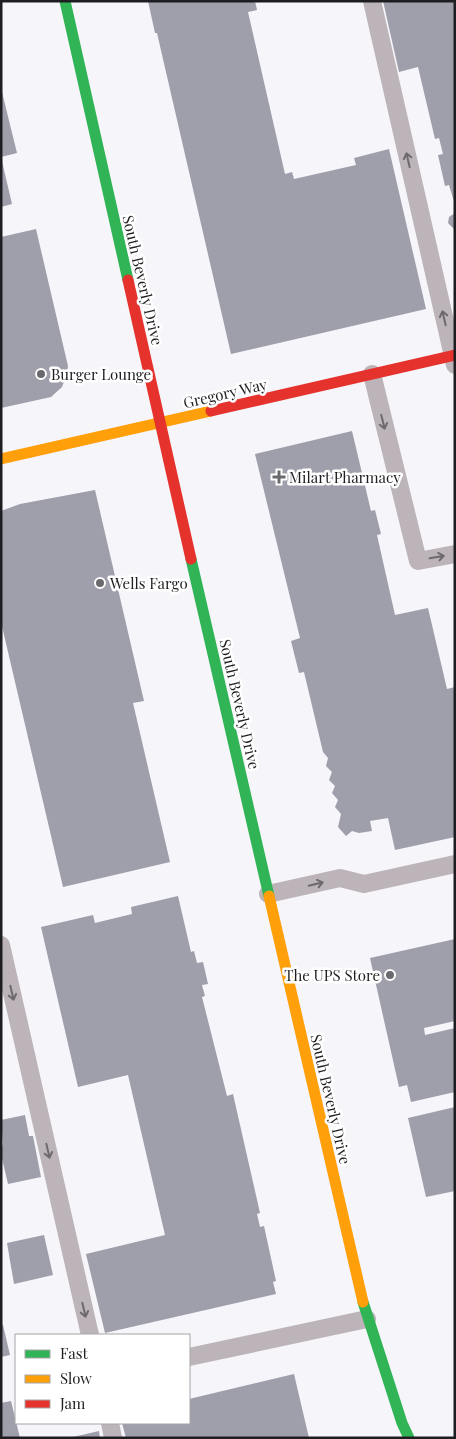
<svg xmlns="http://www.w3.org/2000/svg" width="456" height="1439" font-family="'Playfair Display',serif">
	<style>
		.building { fill: #9f9eab }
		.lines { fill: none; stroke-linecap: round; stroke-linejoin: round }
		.lane { stroke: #bcb4b9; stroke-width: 18 }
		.fast { stroke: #30b455; stroke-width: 11 }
		.slow { stroke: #ff9f0a; stroke-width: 11 }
		.jam { stroke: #e5322d; stroke-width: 11 }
		.oneway { stroke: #6d696e }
		.poi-dot { fill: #69696e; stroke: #fff; stroke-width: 2 }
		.labels { text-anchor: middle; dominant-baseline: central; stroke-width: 5; stroke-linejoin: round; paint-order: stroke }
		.street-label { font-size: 15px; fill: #1e1e22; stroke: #fff }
		.poi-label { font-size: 15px; fill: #1e1e22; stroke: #fff; text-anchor: start }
	</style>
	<rect width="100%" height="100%" fill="#f5f5fa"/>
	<path class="building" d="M148,1h107l2,9 -9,2 37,162 7,-2 2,7 62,-14 -2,-7 35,-9 37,160 -195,45 -74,-321h-2z
		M383,1h72v204l-6,-20 -4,1 -7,-31 5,-1 -4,-16 -4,1 -17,-72 -19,5z
		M1,88l16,65 -16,4z
		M1,157l11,47 -11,3z
		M455,213v17l-7,-7 1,-6z
		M36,229l32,137 -1,8 -5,13 -11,10 -50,11v-171z
		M352,431l19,80 4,-1 6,24 -4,1 18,80 33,-7 19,81 8,-2v150l-60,13 -7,-32 -18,3 2,10 -13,2 -7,-2 -6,5 -8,-9 3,-13 -6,-7 3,-7 -6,-7 3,-7 -6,-6 3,-8 -6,-6 2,-8 -5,-6 -19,-80 -5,1 -8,-32 9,-3 -45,-184z
		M95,490l49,211 -11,2 37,159 -107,25 -62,-265v-111l19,-7z
		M178,896l13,56 3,-1 3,12 6,-1 5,22 -6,1 3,11 -3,1 25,99 6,-2 27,119 -3,1 3,13 4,-1 12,55 -3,1 3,12 -171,39 -19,-79 79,-19 -37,-160 -50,12 -37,-160 52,-12 2,8 37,-9 -1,-7z
		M455,939v82l-31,7 1,7 30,-7v64l-44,10 -4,-17 -8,2 -29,-129z
		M455,1107v84l-29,6 -18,-79z
		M25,1115l4,21h4l8,41 -33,7 -7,-30 2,-11 -2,-23z
		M44,1235l9,40 -39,9 -7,-41z
		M1,1325h2l7,30 -9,2z
		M294,1374l15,64h-183l-4,-15h67v-24z
		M11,1401l9,37h-19v-35z
		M99,1431l1,7h-27v-1z"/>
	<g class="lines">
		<path class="lane" d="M372,1l83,364
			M372,374l46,187 37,-7
			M268,894l72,-16 24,6 91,-20
			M1,945l89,390
			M189,1357l178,-38
			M110,1423l3,15"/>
		<path class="fast" d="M65,1l63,279
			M191,559l78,337
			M363,1302l39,121 7,15"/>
		<path class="slow" d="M1,459l210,-48
			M269,896l94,406"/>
		<path class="jam" d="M128,280l63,279
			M211,411l244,-56"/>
	</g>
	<defs><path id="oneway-shaft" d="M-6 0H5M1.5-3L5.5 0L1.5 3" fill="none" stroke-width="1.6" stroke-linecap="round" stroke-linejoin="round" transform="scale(1.25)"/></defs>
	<g class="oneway">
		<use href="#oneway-shaft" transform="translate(408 160) rotate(-103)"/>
		<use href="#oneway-shaft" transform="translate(444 318) rotate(-103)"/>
		<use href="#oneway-shaft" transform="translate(383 422) rotate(76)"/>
		<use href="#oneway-shaft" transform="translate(437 557) rotate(-10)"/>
		<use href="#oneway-shaft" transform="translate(316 884) rotate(-13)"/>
		<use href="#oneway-shaft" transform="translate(12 993) rotate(77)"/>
		<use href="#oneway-shaft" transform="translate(48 1151) rotate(77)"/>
		<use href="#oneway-shaft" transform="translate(84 1310) rotate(77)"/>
	</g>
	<g class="poi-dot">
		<circle cx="41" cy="374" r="5"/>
		<path d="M276.5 469.5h5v5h5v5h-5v5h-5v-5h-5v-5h5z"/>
		<circle cx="100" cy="583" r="5"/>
		<circle cx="390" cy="975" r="5"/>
	</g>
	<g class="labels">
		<g class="street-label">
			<text transform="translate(143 280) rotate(77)">South Beverly Drive</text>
			<text transform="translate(225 393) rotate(-13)">Gregory Way</text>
			<text transform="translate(240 704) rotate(77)">South Beverly Drive</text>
			<text transform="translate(331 1099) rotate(77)">South Beverly Drive</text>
		</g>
		<g class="poi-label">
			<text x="51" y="374">Burger Lounge</text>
			<text x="289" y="477">Milart Pharmacy</text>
			<text x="110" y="583">Wells Fargo</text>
			<text x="380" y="975" text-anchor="end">The UPS Store</text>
		</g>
	</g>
	<rect width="456" height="1439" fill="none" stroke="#1e1e22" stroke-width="5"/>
	<rect x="15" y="1334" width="175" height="90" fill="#ffffff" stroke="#a5a5a7"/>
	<rect x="25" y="1350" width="25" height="8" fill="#30b455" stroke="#a5a5a7"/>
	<text x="60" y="1359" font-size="15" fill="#1e1e22">Fast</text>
	<rect x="25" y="1375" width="25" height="8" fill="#ff9f0a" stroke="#a5a5a7"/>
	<text x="60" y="1384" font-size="15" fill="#1e1e22">Slow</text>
	<rect x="25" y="1400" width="25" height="8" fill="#e5322d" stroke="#a5a5a7"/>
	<text x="60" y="1409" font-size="15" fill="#1e1e22">Jam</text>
</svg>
